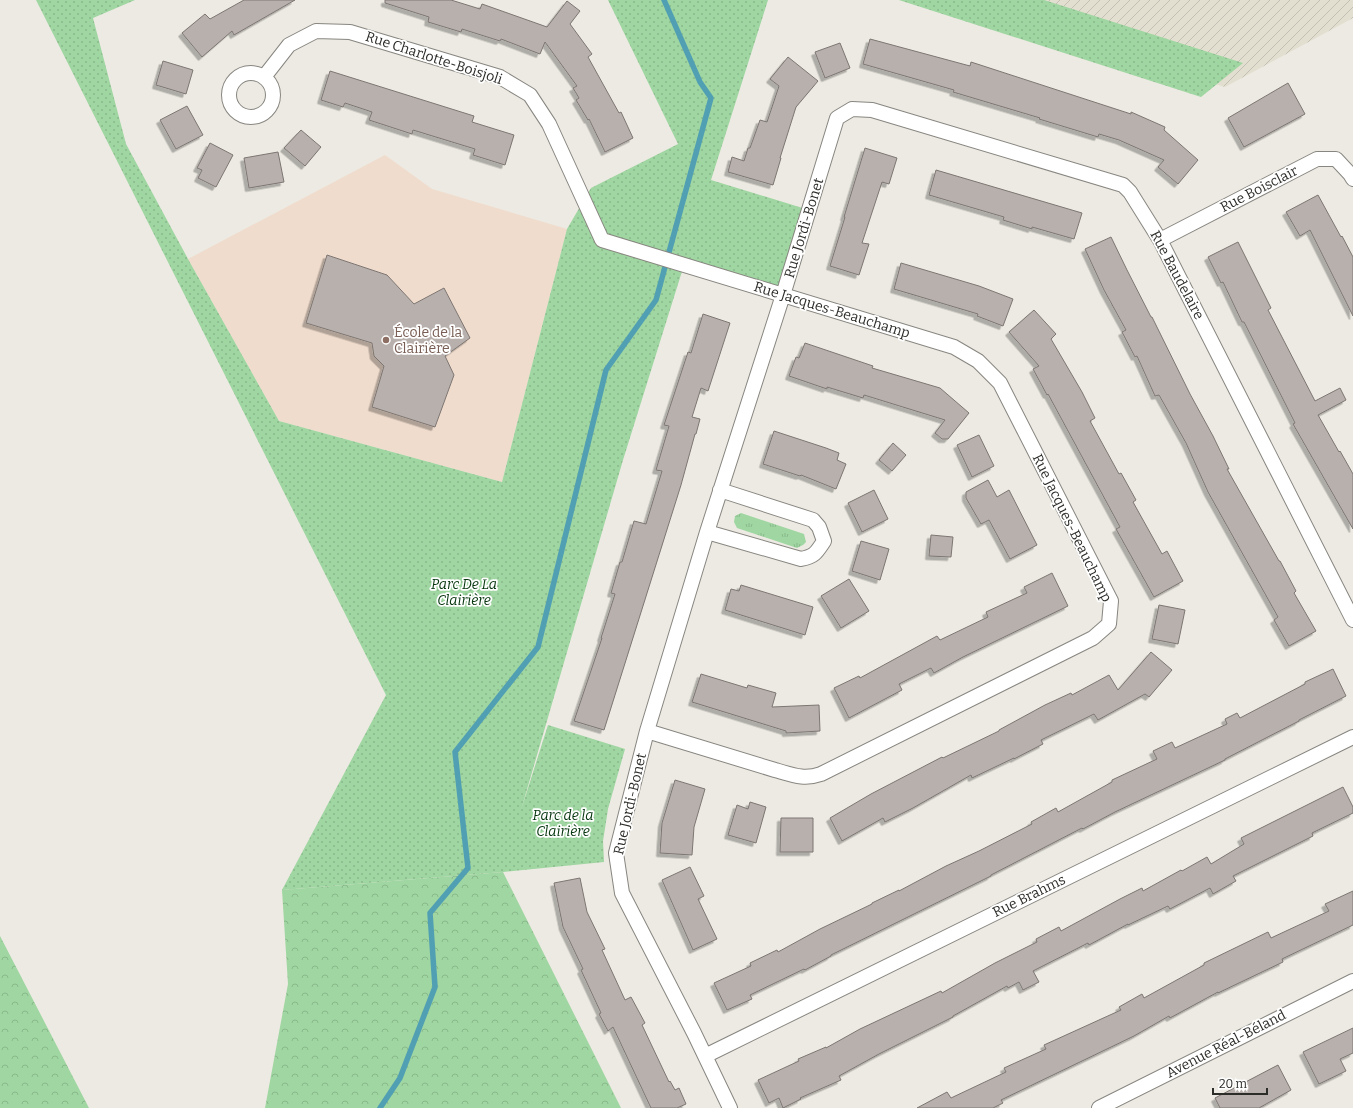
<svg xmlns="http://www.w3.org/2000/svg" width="1353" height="1108" font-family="Bitter,serif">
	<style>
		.industrial { fill: url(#industrial-furrows) }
		.education { fill: #f0dccd }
		.grass { fill: url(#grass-tufts) }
		.forest { fill: url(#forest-crowns) }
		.park { fill: url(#park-dots) }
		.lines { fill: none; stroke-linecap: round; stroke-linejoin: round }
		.stream { stroke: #519fb3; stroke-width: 5.5 }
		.building { fill: #b8b0ac; stroke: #7d7672; filter: url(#shadow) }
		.minor-casing { stroke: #888680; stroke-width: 16 }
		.minor { stroke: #fff; stroke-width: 14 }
		.education-dot { fill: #8d6e63; stroke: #fff; stroke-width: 1.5 }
		.labels { text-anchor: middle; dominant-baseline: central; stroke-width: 3.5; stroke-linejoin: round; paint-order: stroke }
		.street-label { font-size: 14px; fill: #2c2c29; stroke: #fff }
		.education-label { font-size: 14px; fill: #785e54; stroke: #fff; text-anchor: start }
		.park-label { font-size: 14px; font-style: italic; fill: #05350d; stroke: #fff }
	</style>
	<defs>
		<pattern id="industrial-furrows" width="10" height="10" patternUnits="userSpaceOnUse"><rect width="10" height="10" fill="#e3dfd0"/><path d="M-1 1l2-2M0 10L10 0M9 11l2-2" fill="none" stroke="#c3c0b3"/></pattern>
		<pattern id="grass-tufts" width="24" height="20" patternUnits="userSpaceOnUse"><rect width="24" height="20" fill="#9fd6a1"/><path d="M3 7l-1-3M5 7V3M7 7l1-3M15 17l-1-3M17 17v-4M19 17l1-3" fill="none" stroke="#89b88b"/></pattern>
		<pattern id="forest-crowns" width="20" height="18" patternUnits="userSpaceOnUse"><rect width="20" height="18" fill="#9fd6a1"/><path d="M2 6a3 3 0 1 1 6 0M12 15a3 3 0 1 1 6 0" fill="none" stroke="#89b88b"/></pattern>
		<pattern id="park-dots" width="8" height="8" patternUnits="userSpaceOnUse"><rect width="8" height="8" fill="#9fd6a1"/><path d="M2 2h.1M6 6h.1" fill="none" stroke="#89b88b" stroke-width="1.8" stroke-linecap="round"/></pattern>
		<filter id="shadow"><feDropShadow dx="-3.5" dy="3.5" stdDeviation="0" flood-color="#0004"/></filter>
	</defs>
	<rect width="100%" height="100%" fill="#eceae2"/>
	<path class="industrial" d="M915,0h438v18l-128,69z"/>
	<path class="education" d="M385,155l47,34 135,40 -65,253 -223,-61 -91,-162z"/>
	<path class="grass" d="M741,513l63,21 2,8 -3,3 -6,3 -60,-20 -3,-6 1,-6z"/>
	<path class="forest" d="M503,872l118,236h-356l23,-124 -6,-94z
		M0,936l89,172h-89z"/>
	<path class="park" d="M36,0h99l-42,18 33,126 62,115 91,162 223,61 65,-253 24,-41 87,-44 -70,-144h160l-57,180 98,30 -26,85 -99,-30 -61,195 -102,350 27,-85 77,24 -17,60 -5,32 1,21 -101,10 -221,18 104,-195z
		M899,0h145l199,63 -42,34z"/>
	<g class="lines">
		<path class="stream" d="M380,1108l20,-30 35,-91 -5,-74 38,-45 -13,-116 83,-105 68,-277 50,-70 55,-202 -11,-16 -36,-82"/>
	</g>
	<path class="building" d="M244,0h51l-61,35 -2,-4 -30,26 -20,-24 23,-19 5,5z
		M385,0h66l29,9 2,-5 65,23 20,-26 13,10 -10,13 22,30 -4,3 31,56 2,-1 12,26 -28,14 -16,-33 -1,1 -12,-20 3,-2 -6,-10 4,-2 -32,-44 -5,12 -39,-15 -1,2 -38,-12 -1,3 -33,-10 1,-5 -44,-14z
		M870,39l100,27 1,-4 160,52v-2l34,15 -1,3 34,30 -20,24 -20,-17 6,-7 -45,-20 -20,-6 -1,3 -59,-18 1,-1 -87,-26 1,-2 -91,-26z
		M840,43l10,25 -25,10 -10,-26z
		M788,57l30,24 -22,26 -16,51h1l-8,27 -45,-13 4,-15 12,4 4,-13h2l10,-28 7,2 12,-36 -9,-7z
		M163,61l30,9 -7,24 -30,-9z
		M330,71l144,45 -2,6 42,13 -9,30 -32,-10 2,-6 -62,-19 -1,4 -43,-14 3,-8 -27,-9 -2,4 -22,-7z
		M1288,83l17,31 -61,33 -16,-29z
		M187,106l16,29 -27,14 -16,-29z
		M301,130l20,17 -16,19 -21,-18z
		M210,143l23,12 -17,32 -18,-9 4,-8 -5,-2z
		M865,148l32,10 -8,26 -7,-2 -20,61 7,1 -10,31 -29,-9 15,-49h-1z
		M278,152l6,30 -35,6 -5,-30z
		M936,170l146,43 -8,26 -42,-12v2l-29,-9 1,-3 -75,-22z
		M1318,195l23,42 1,-1 11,21v59l-43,-86 -10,6 -14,-24z
		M1111,237l16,33 24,47h1l38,77 23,42 16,33h-2l52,92h1l16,30 -2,2 22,38 -27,15 -15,-26 4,-3 -70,-125 -22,-49 -27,-48 -4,1 -18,-40 -2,1 -13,-25 4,-2 -22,-40 -19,-41z
		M1238,242l33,66 -3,2 47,91 25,-13 6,12 -28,15 21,37 1,-1 13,23v55l-60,-105 2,-1 -51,-101h-2l-19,-40 -2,1 -13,-26z
		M327,255l60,20 27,29 30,-16 26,50 -25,18 9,19 -19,52 -63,-20 12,-41 -10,-10 -2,-13 -66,-20z
		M901,263l78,23 34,13 -10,27 -26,-10 1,-2 -84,-25z
		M1034,310l22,24 -5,5 31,53 13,26 -5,3 29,53 2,-1 15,27 -3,2 29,52 5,-3 16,30 -29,16 -38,-68 4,-2 -72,-133 -1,1 -14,-26 6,-3 -30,-34z
		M703,314l27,9 -22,68 -7,-3 -9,29 8,2 -4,15h-1l-14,51 -77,245 -30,-9 28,-83h-1l14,-44 -4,-1 9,-31h2l12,-41 12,3 16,-53 -6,-1 13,-44 -5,-1 24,-73 3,1z
		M805,343l68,23 -1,2 68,20 29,25 -21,26h-6l-7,-6 10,-13 -81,-25 -1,3 -36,-11v2l-38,-13 7,-19 3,1z
		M774,431l52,17 13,5 -2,7 9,4 -10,25 -35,-14 -1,1 -37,-12z
		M979,435l15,31 -22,11 -15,-32z
		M893,443l13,12 -14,16 -13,-11z
		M988,480l9,17 12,-7 28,55 -27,14 -21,-39 -8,4 -15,-26v-6z
		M874,490l14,29 -26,13 -14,-29z
		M931,535l22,2 -2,20 -22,-1z
		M861,541l28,8 -9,31 -28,-9z
		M1052,573l16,33 -105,51 -29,16 -3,-5 -32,16 3,6 -53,28 -15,-30 25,-12 1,2 77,-42 3,4 48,-23 -2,-5 41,-19 -3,-6z
		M849,579l20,32 -28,17 -20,-32z
		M741,585l72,22 -8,28 -80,-25 6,-21 8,2z
		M1159,605l26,5 -7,34 -26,-5z
		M1151,652l21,18 -23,27 -4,-3 -47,26 -4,-6 -53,26 2,4 -29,15v-1l-42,20 -1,-3 -58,33 -28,14 -2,-4 -41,23 -12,-23 41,-24 71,-37 1,1 56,-27v-1l46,-25 26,-12 1,2 37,-20 9,15z
		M1333,669l13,27 -47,24v1l-74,38v1l-110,52 -32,17 -1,-1 -91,47v1l-160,79v1l-26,14 -1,-1 -54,26 2,4 -25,11 -13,-27 37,-17 -1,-3 27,-13 1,2 42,-23 52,-25v-1l27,-13v1l47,-25 33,-15 53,-27 -1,-2 25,-14 2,4 54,-30v-2l45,-21 -4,-8 19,-9 3,6 52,-24 -2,-5 12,-6 3,5 65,-34v-2z
		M701,674l46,14 1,-3 28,8 -4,14 47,-2 1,26 -34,2v-2l-94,-29z
		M675,780l30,9 -11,38 -2,28 -32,-2 2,-30z
		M1343,787l10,20v6l-41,20 1,3 -80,40 3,5 -23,13 -3,-6 -40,21 -2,-3 -40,19v-1l-39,21 -1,-2 -55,28 6,11 -16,8 -4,-8 -11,6 -1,-2 -54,30v1l-74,37 -40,22 2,4 -41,18 1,1 -18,9 -4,-10 -10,5 -11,-23 41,-19 -1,-2 28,-12v1l34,-19 81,-38 1,2 53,-30 42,-21 -1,-3 23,-12 2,4 59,-32 22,-11 1,3 38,-21 1,1 25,-14 4,7 33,-20 -3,-6z
		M750,802l16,5 -10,36 -28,-8 9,-30 11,4z
		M781,818h32v34h-33z
		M690,867l14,29 -6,3 19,40 -24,11 -31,-70z
		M580,878l7,34 18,37 -3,1 23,50 6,-3 14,26 -3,2 27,57 1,-1 5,9 4,-2 7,16 -9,4h-26l-38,-81 -5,4 -9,-17 2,-1 -20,-43 2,-1 -20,-42 -9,-44z
		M1353,891v34l-71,34 1,3 -65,31v-1l-48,26 -1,-2 -35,20 -133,64 2,3 -10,5h-76l30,-16 4,6 55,-26 -2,-4 42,-19 -2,-4 77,-35 -2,-3 23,-13 2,4 60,-33v-2l64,-31 3,6 58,-27 -4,-7z
		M1353,1028v25l-13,6 6,12 -27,13 -16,-32z
		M1278,1065l13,25 -32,18h-39l-5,-10z"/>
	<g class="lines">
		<g class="minor-casing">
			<path id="minor" d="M229 95a22 22 0 1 1 44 0a22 22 0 1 1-44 0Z
				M264,77l25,-32 27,-14 34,1 150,45 30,18 19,29 53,116 352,107 24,14 22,22 111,218 -2,23 -16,14 -272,136c-17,6 -28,1 -46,-4l-128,-39
				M1160,240l157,-81h19l14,15 3,5
				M707,532l94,27c14,-3 15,-6 23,-18l-5,-14 -6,-7 -93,-30
				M705,1056l648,-319
				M730,1108l-36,-75 -72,-140 -6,-40 31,-122 60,-199 76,-237 54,-177 15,-9 20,1 251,75 7,7 30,48 193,380
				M1099,1108l254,-127"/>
		</g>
		<use href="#minor" class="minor"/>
	</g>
	<circle class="education-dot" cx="386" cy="340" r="4"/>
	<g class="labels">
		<g class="street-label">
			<text transform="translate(434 58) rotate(18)">Rue Charlotte-Boisjoli</text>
			<text transform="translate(1259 189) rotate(-27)">Rue Boisclair</text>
			<text transform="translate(804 228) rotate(-73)">Rue Jordi-Bonet</text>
			<text transform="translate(1177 275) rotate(62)">Rue Baudelaire</text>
			<text transform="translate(832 310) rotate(17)">Rue Jacques-Beauchamp</text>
			<text transform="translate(1072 528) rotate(64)">Rue Jacques-Beauchamp</text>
			<text transform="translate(630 804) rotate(-77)">Rue Jordi-Bonet</text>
			<text transform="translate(1029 896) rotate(-26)">Rue Brahms</text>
			<text transform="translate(1226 1044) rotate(-27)">Avenue Réal-Béland</text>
		</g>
		<g class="education-label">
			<text x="394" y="332">École de la<tspan x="394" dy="16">Clairière</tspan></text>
		</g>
		<g class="park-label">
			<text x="464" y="584">Parc De La<tspan x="464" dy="16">Clairière</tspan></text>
			<text x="563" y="815">Parc de la<tspan x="563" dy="16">Clairière</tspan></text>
		</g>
	</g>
	<path d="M1213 1088v6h54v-6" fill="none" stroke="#2c2c29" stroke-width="2"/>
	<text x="1219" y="1088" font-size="12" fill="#2c2c29" stroke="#ffffff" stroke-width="3" paint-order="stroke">20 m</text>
</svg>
